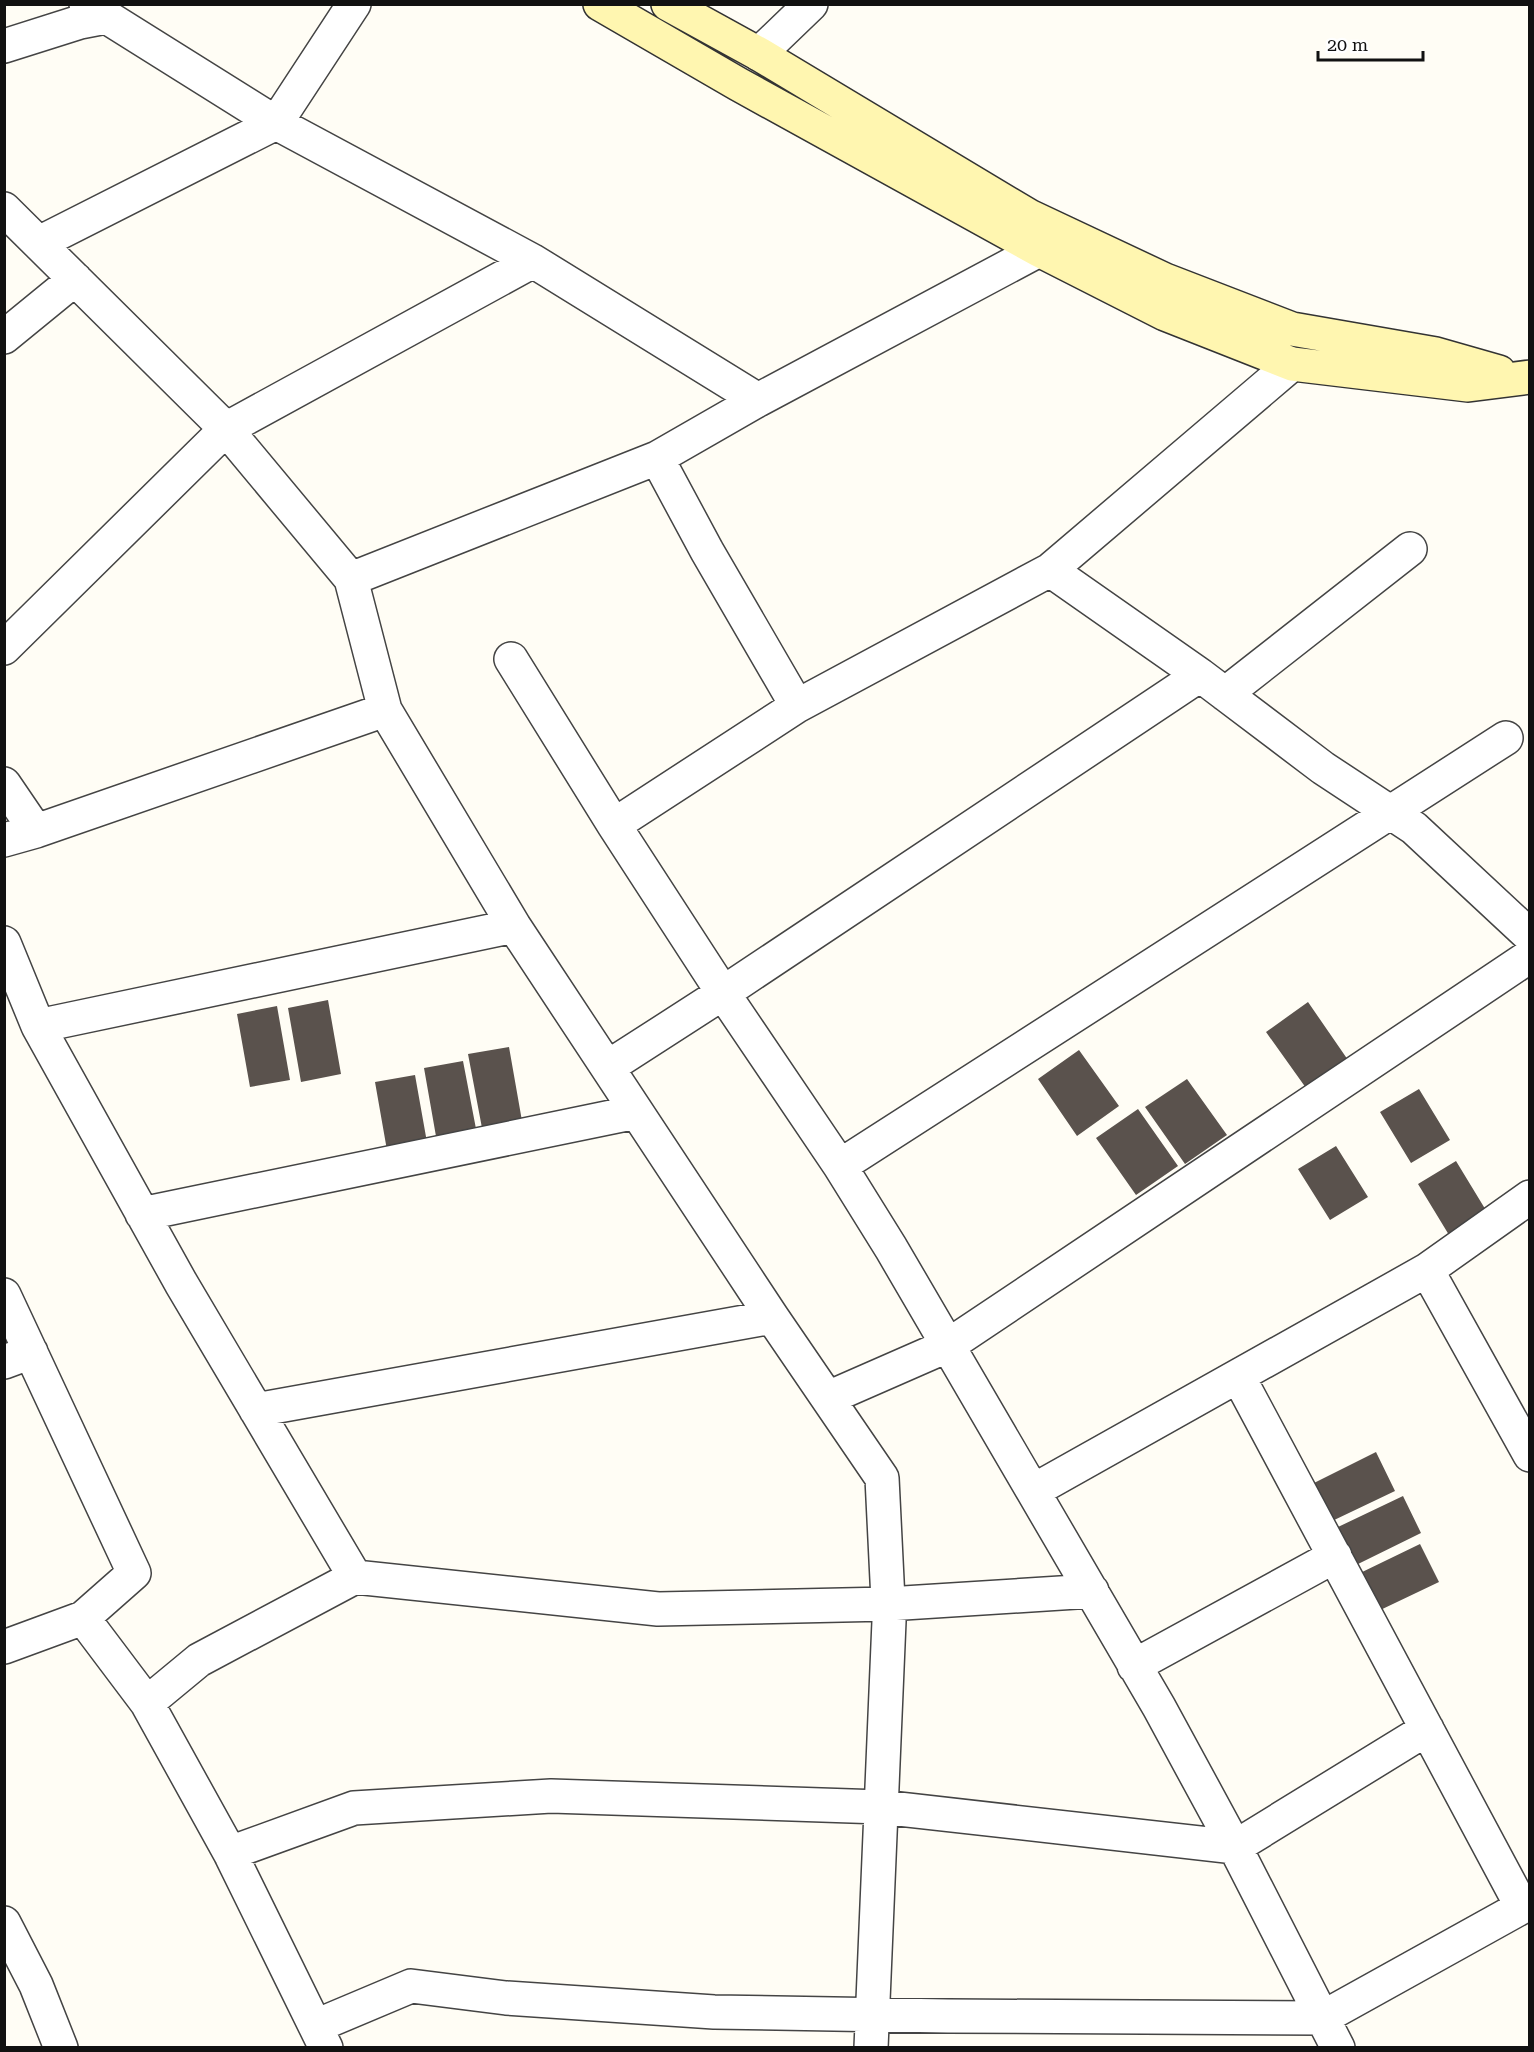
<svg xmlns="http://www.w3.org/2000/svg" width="1534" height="2052" font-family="'Roboto Serif',serif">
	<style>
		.building { fill: #5a524d }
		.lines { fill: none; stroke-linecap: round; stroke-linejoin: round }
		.street-casing { stroke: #444; stroke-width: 36 }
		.secondary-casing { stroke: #333; stroke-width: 36 }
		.street { stroke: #fff; stroke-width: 33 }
		.secondary { stroke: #fff6b0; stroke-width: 33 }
	</style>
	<rect width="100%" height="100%" fill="#fffdf5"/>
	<path class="building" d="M328,1000l13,74 -40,8 -13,-74z
		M1308,1002l40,58 -42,28 -40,-56z
		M277,1006l13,74 -40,7 -13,-73z
		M509,1047l13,74 -40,7 -14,-74z
		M1079,1050l40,56 -42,30 -39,-57z
		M463,1061l14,73 -40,8 -13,-74z
		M415,1075l13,73 -40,8 -13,-74z
		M1187,1079l40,56 -42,29 -40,-57z
		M1419,1089l31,51 -39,23 -31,-51z
		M1138,1109l40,57 -42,29 -40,-57z
		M1336,1146l32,51 -38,23 -32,-51z
		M1456,1161l31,51 -38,23 -31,-51z
		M1376,1452l19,39 -65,31 -18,-38z
		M1403,1496l18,37 -65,32 -18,-38z
		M1420,1544l19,38 -65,31 -18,-38z"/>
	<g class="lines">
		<g class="street-casing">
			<path id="street" d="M86,4l190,119 257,138 225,139
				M4,46l76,-24 26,-5
				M759,54l52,-50
				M4,209l222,220 125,150
				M39,243l237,-120 78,-119
				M4,337l71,-58
				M657,458l50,93 90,155 253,-136 242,-206
				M1050,570l150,105 123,93 91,60 116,108
				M4,648l222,-219 307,-168
				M511,659l103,166 109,168 117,173 51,82 268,459 76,140 103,201
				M1225,694l185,-145
				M385,710l129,216 258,391 110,161 7,143 -18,427
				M4,784l32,47 349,-121 -34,-131 306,-121 101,-58 281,-150
				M614,825l183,-119
				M4,840l32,-9
				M4,943l34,83
				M608,1067l115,-74 477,-318
				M840,1166l666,-428
				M142,1214l494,-102
				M1427,1270l103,185
				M4,1295l130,278 -51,45
				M4,1362l27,-10
				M828,1398l121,-53 581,-389
				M256,1410l516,-93
				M1033,1491l394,-221 103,-73
				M355,1577l303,32 230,-5 204,-13
				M4,1647l79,-29 64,85
				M1134,1666l201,-110
				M230,1853l124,-45 197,-12 330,11 354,40 192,-118
				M4,1923l32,62 25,63
				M316,2026l95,-40 95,12 208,14 234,4 374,2 200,-111 -284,-531
				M326,2048l-96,-195 -83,-150 52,-43 156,-83 -174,-294 -143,-257 476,-100"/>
		</g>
		<g class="secondary-casing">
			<path id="secondary" d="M600,4l138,80 301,166 126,64 127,50 176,21 62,-8
				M668,4l91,50 270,162 136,64 127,49 144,25 63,18"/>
		</g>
		<use href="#street" class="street"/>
		<use href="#secondary" class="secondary"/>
	</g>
	<rect width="1534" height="2052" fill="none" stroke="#111111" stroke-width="12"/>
	<path d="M1318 51v9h105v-9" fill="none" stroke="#111111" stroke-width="3"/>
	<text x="1327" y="51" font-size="18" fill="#111111" stroke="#ffffff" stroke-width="4.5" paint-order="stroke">20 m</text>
</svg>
